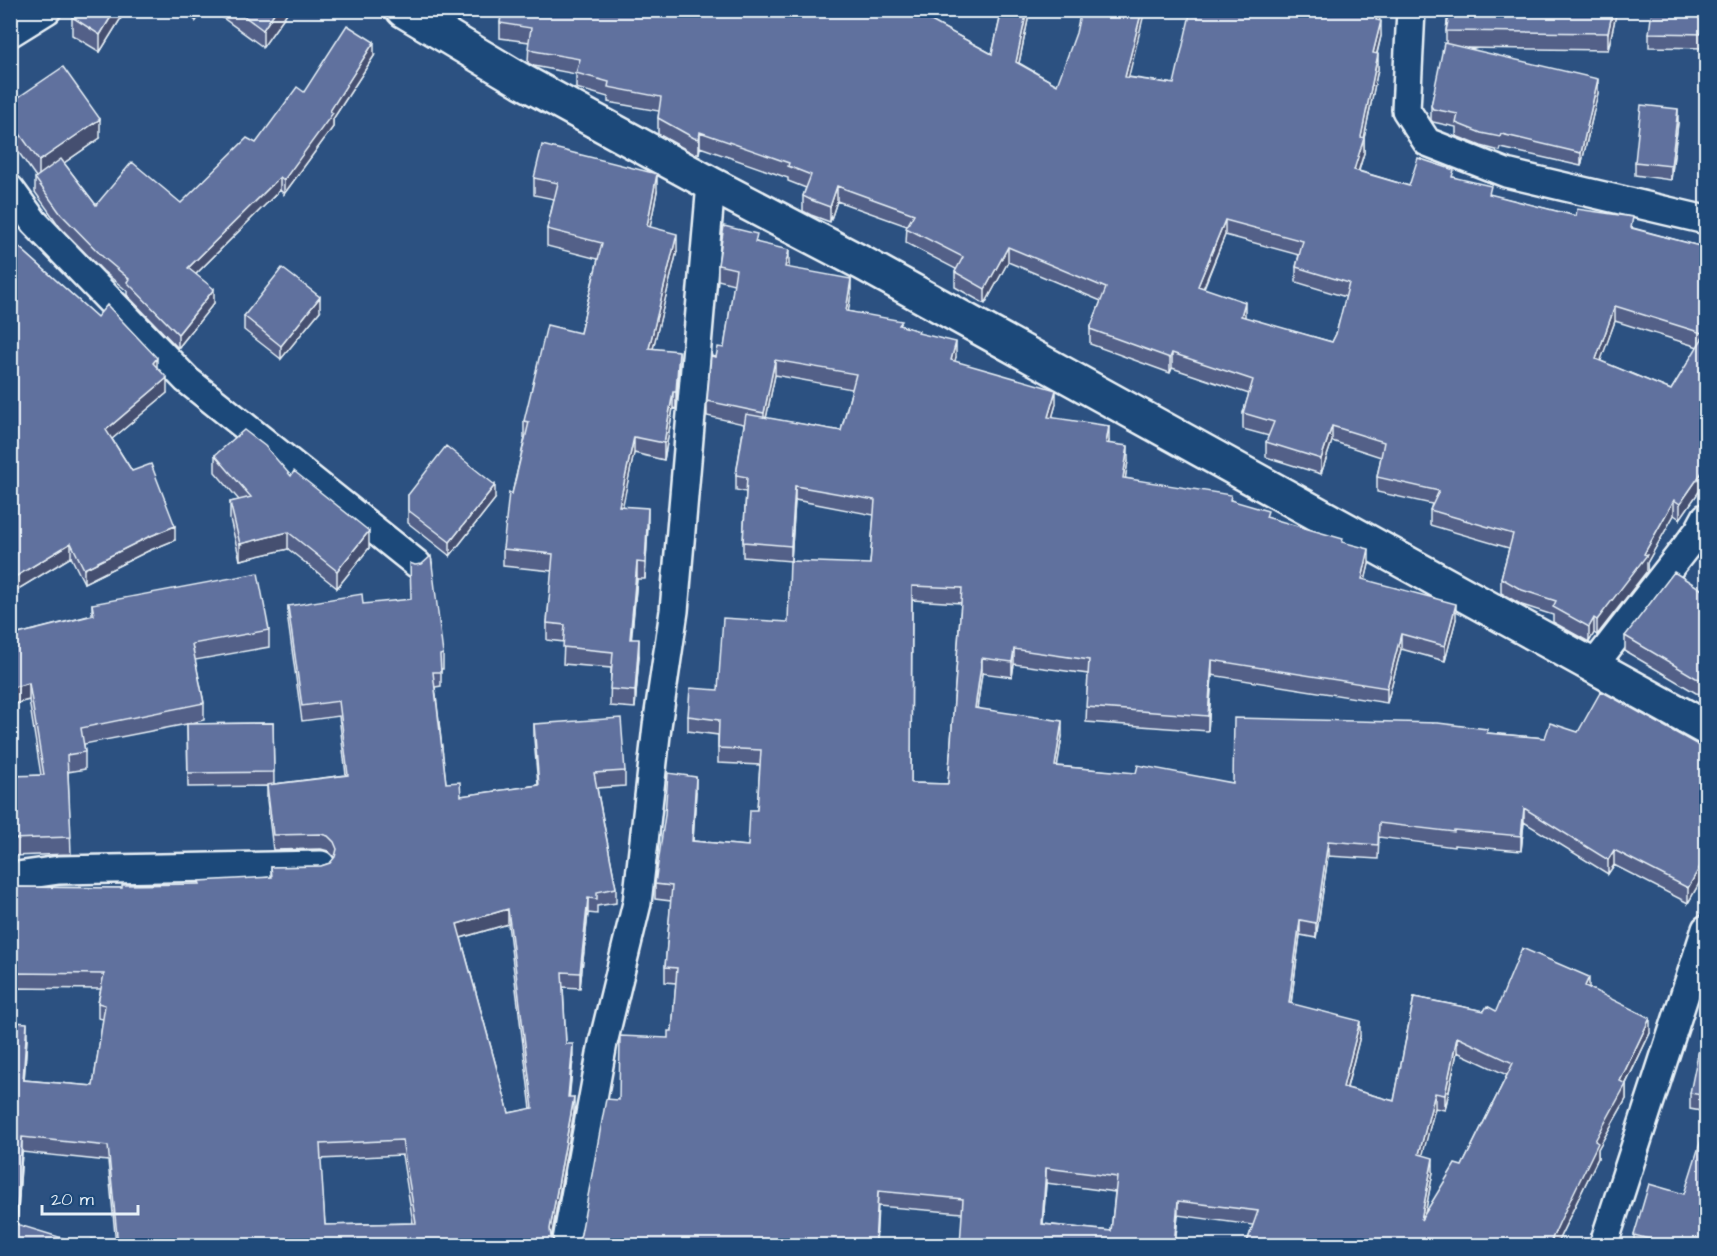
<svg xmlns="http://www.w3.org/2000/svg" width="1717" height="1256" font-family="'Architects Daughter',sans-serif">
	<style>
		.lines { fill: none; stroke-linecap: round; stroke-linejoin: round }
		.street-casing { stroke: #e8f1f8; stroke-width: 32 }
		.secondary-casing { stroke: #e8f1f8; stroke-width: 38 }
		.street { stroke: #1f4a7a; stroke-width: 27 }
		.secondary { stroke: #1f4a7a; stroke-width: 33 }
		.wall { fill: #536188; stroke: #e8f1f8; stroke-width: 1.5; fill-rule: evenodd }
		.shaded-wall { fill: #444f6f; stroke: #e8f1f8; stroke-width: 1.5 }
		.building { fill: #61719e; stroke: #e8f1f8; stroke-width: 1.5; fill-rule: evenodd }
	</style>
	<rect width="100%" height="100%" fill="#2c5181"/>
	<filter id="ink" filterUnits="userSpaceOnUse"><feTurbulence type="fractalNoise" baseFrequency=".0167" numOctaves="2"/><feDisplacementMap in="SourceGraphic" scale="12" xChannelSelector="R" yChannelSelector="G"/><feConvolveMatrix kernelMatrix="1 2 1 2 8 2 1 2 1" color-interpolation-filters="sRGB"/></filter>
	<g filter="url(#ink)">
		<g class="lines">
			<g class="street-casing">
				<path id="street" d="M1411,10l-5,100 21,32 79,31 200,47
					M10,33l37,-23
					M10,189l24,33 153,158 230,184
					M1594,665l105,-135 7,-13
					M10,877l49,-7 262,-5
					M566,1246l37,-203 34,-140 20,-177 17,-115 37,-427
					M1603,1246l103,-317"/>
			</g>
			<g class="secondary-casing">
				<path id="secondary" d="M403,10l119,71 189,103 153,80 842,464"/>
			</g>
			<use href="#street" class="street"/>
			<use href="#secondary" class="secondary"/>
		</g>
		<path class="wall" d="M126,10l-26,42 -28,-17v-18z
			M182,10h22l-8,11z
			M212,10h77l-26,37z
			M502,10h410v1l80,43 10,-44h28l-11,53 38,22 72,-8 45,7 205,-63 2,15 -4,18 1,15 -14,69v15l-5,18 50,15 45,-9 37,18 85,21 57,12 74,20v232l-27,39 -6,-4 -27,48v8l-50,64 -3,-2 -5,9 -36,-20v-7l-31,-10 -21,-12v-15l8,-30 -79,-23v-15l2,-6 -55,-12v-15l4,-20 -49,-16 -11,33 -55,-17v-15l3,-6 -26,-7v-16l6,-19 -77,-26 -2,5 -80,-29v-15l11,-28 -93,-39 -23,42 -30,-17v-15l1,-3 -50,-26 1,-17 -70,-25 -7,21 -19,-7 -8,-4v-15l3,-8 -18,-7v-3l-88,-31 -1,7h-5l-36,-20v-16l1,-7 -51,-9v-5l-32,-9v-14l-42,-8 -6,-3 1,-21 -29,-4v-15zM1225,235l74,20 -3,12v15l50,15 -10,37 -4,8 -87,-24 -41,-30zM1615,321l83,26 -27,43 -71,-29z
			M1448,10h169l-9,40 -141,-2 131,45 -17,73 -80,-18 -1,3 -19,-5 -25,-10v-9l-23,-5 -2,-2v-14l15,-63v-12z
			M1707,10v38l-58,-1v-14z
			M374,56l-41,63v8l-49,67 -4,-4 -84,84 18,29 -36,45 -51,-53v-4l-24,-20 -43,-44 -25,-35v-14l1,-1 -26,-37v-37l90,35 -36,25 32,42 85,-2 75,-60 48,-51z
			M1678,123l-7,57 -36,-5v-13z
			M534,178l123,13 -7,36 27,24 -24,97 26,20 -3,41 -3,-1 -9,52 -30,-7 -12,53 26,19 -3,54h-8l-6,60 8,17 -4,52 -25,-2 1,-38 -48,-4 1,-22 -17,-2v-17l5,-52 -49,-5v-17l9,-55 13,-56h-1v-17l56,-88 18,-74 -51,-13v-17l7,-30 -20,-4z
			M10,239l87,78 60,51 10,25 -55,46 63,101 -27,11 -64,32 -13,-26 -61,37z
			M757,242l32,23 -1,3 63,26 -3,17 54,15 17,8 37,23 -2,4 102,43 -4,14 57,23 -1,2 20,18 -3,17 106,22 37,18 75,24 26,22 -4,16 91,39 -11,42 -44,-12 -14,54 -175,-28 -4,56 -122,-9 2,-48 -74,-10 -2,13 -30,-4 -5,35 85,28 -5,30 176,17 254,-50 58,5 33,-6 129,18v119l-19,34 -74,-38 -6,9 -84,-52 -3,29 -67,-6v2l-75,-10 -1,22 -50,-3 -12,82 -16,-3 -9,69 69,32 -13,52 47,13 20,-104 70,14h12l93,-23 61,45 -24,51v15l-28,50v9l-42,87h-310l7,-20 -75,-10 -3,30 -213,-32 -84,-7 -2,39h-304l6,-3 3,-8 38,-134 49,-62 4,-7 4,-48 -11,-1v-15l6,-66 -16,-2v-15l41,-93 -3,50 55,5 9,-36 3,-45 -42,-2v-28l-30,-4v-15l30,-26 70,-68 82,-58 4,-49 -79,-15 -4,61 -48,-4v-15l3,-50 -10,-2v-15l8,-51 -37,-8v-15l9,-44 8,-9 10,-64 -16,-4v-15zM775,375l77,14 -11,42 -75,-13zM912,600l49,3 -13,181 -37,-1zM1457,1052l50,23 -45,91 -37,47 8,-41 -11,-17 13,-47 10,2zM1046,1183l69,9 -4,39 -68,-7z
			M320,311l-39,48 -37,-29v-14z
			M215,455l76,21 78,72 -32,40 -49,-39 -48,11 -10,-41v-17l9,-2 -24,-28z
			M408,495l87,4 -45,57 -42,-33z
			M1707,582v113l-11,-2 -71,-42v-15l79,-45z
			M92,604l177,26v17l-74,13 9,43v17l-16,4 85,-1 1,61 72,-9 -7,-59 -37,5 -14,-100v-15l75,-2 80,50v15h-2v17l-6,1 11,96 15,13 77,-11 -4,-46v-15l91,47v15l-28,2 19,100v15l-19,3v8l-9,-1 -8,75 -17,-1 3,57 7,15 -4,38 5,15 -22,125 3,6 6,2h-445l-8,-84 -86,-9 -5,73 -7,20v-358l112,1 77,-4 72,-7v-10l50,-1 9,-3 5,-5 -7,-7 -7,-2 -48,1 -6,-50v-14l-79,1 -1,-63 -103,20 1,8v17l-17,3 3,82 -61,2v-79l31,-2 -12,-75 -19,5v-69l82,-21zM508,924l23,185 -22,4 -48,-175zM12,988l89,1 -3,14v15l5,1 -10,67 -69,-6 3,-42 -14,-16zM402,1155l11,68 -88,2 -5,-66z
			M1707,1034v78l-17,-3v-16l13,-44z
			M1684,1194l23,51h-73v-10z"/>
		<path class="shaded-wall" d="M115,10h11l-26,42v-17z
			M196,10h8l-8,11z
			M276,10h13l-26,37v-17z
			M1027,10h3l-14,67v-15z
			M1142,10h3l-20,82v-15z
			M1378,10h4l-6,25v-15z
			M1613,10h4l-9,40v-17z
			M1381,21v15l-8,32v-15z
			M374,42v14l-41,63v8l-49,67v-14z
			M1378,54v15l-14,69v15l-10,32v-15z
			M1598,79v14l-17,73v-13z
			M1678,109v14l-7,57v-14z
			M100,119v19l-61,42v-19z
			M700,132v15l-1,7v-15z
			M657,174v17l-10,52v-17z
			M280,177v13l-92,92v-14z
			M837,186v15l-7,21v-15z
			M1225,220v15l-27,66v-15z
			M677,234v17l-28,114v-17z
			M1008,247v15l-23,42v-15z
			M789,250v15l-4,17v-15z
			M851,279v15l-5,32v-15z
			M214,289v14l-36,45v-14z
			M320,297v14l-39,48v-13z
			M1245,302v15l-4,-1z
			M1615,306v15l-19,53v-15z
			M956,342v15l-5,18v-15z
			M679,351v17l-3,41v-17z
			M1172,353v15l-2,5v-15z
			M157,358v14l-4,-9z
			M775,360v15l-11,53v-15z
			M167,378v15l-61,51v-14z
			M1056,390v14l-8,28v-15z
			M673,392v16l-9,52v-17z
			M1109,426v15l-3,17v-15z
			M1332,426v15l-11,33v-15z
			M634,437v16l-15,70v-17z
			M1128,446v15l-5,32v-15z
			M1707,465v15l-27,39v-15z
			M495,485v14l-45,57v-14z
			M795,486v14l-4,61v-15z
			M1674,500v15l-27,48v8l-50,64v-15l47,-66z
			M648,508v17l-3,54v-16z
			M175,526v14l-27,11 -64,32v-14l64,-32z
			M369,531v17l-32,40v-17z
			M288,532v17l-48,11v-16z
			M71,543v14l-61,37v-14z
			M1369,549v15l-7,30v-15z
			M637,562v17l-7,76v-16z
			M1456,604v15l-11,42v-15z
			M1594,618v15l-5,9v-15z
			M1401,634v15l-14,54v-15z
			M639,639v17l-4,52v-17z
			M1014,649v15l-2,13v-15z
			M982,658v15l-7,50v-15z
			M1212,660v15l-4,56v-15z
			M29,683v17l-19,5v-17z
			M1062,721v15l-7,45v-15z
			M696,777v14l-4,65v-15z
			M1524,808v14l-3,29v-15z
			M1328,841v15l-12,82v-15z
			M1614,850v15l-6,9v-14z
			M1707,854v15l-19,34v-15z
			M588,898v15l-8,75v-15z
			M508,909v15l-51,15v-15z
			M1300,920v15l-11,83v-15z
			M1589,977v15l-4,-6z
			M1650,1018v15l-25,52 1,-1v15l-28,50v9l-42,87h-7l71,-164z
			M1360,1021v15l-17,66v-15z
			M27,1023v15l-4,57v-15z
			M1457,1037v15l-12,58v-15z
			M573,1044v15l-5,53v-15z
			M1435,1093v15l-16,61v-15z
			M574,1097v15l-24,132v-15z
			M22,1137v15l-6,87v-15z
			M1433,1158v14l-12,63v-15z
			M1046,1168v15l-4,56v-15z
			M878,1191l-2,54h-1z
			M1178,1201v14l-3,30h-1z"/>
		<path class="building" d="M77,10h38l-15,25 -28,-18z
			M236,10h40l-13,20z
			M502,10h409l81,44 10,-44h25l-11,52 41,23 19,-52 5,-23h61l-17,67 49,7 17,-74h187l-2,10 5,1 -8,32 5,1 -17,83 3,1 -10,32 55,16 9,-28 36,12 -2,7 39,9 -2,8 87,22 1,-7 56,8 -2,11 76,20v217l-27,39 -6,-4 -30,54 3,1 -50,65 -3,-2 -5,9 -36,-20 3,-6 -34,-11 -21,-12 12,-44 -83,-24 9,-19 -62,-14 7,-35 -52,-16 -11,33 -55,-17 8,-20 -31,-9 10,-33 -81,-27 -2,5 -80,-29 16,-41 -98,-41 -23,42 -30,-17 8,-15 -57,-29 8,-14 -77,-28 -7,21 -19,-7 -8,-4 8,-21 -23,-9 1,-3 -89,-31 -1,7 -5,-1 -36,-20 3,-21 -53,-10 1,-5 -33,-9 4,-14 -46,-8 -6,-3 3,-20 -31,-5zM1225,220l78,21 -7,26 53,16 -13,51 -4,8 -91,-26 4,-14 -47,-16zM1615,306l90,28 -34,56 -75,-31z
			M1448,10h165l-5,23 -162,-2 3,-15 -2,-1z
			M1652,10h55v24l-58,-1z
			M347,25l27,17 -44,69 3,2 -49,67 -4,-3 -92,91 26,21 -36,45 -51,-52 2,-3 -26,-22 -43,-44 -25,-35 26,-19 35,46 36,-43 49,41 66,-65 9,5 41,-56 7,5z
			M1444,43l154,36 -17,74 -80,-19 -1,3 -19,-4 -25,-10 2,-9 -25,-5 -2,-3z
			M63,67l37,52 -61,42 -29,-41v-17z
			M1641,105l37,4 -7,57 -36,-4z
			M542,145l115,29 -10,52 30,8 -28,114 30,3 -3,41h-3l-9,51 -30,-6 -15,69 29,2 -3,55 -8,-1 -7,77h9l-4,52 -25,-2 3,-37 -50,-5 2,-22 -18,-2 6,-69 -50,-5 6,-57 3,2 17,-72 -5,-1 23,-96 33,8 22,-90 -55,-14 11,-46 -24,-5z
			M724,226l33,8 -2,8 34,8 -4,17 66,12 -5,32 56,10 -3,4 20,6 -1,2 38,9 -5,18 105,30 -8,27 61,9 -3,17 22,3 -5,32 108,17 -1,5 38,11 -2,6 77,22 -1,3 27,7 -7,30 94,25 -11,42 -44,-12 -14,54 -175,-28 -4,56 -122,-9 3,-47 -75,-11 -2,13 -30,-4 -7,50 87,13 -7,45 81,7 2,-8 95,18 1,-65 204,5 49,6v4l58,5 5,-15 28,9 23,-41 106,59v104l-19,34 -74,-38 -6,10 -84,-52 -3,28 -67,-6v2l-75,-9 -1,22 -50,-4 -12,82 -16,-3 -11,83 71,18 -17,66 51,14 20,-104 70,14 3,-5 9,5 26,-63 67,29 -4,9 65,32 -30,63 6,3 -31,57 3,2 -37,76 -12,26h-303l12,-34 -80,-10 -4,44h-214l3,-46 -85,-8 -3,54h-303l6,-3 3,-8 25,-135 13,1 1,-64 48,2v-7h4l5,-63 -12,-1 7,-81 -17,-2 10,-69 3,-42 28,4 -4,64 56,5 2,-36h7l4,-60 -43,-2 1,-28 -31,-4 2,-28 28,2 5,-72 65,4 2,-61 80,3 5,-64 -80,-14 -4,60 -48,-4 4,-65 -11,-2 10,-61 95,17 15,-57 -81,-14 -11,53 -57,-12 4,-45 5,1 2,-10 6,1 12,-79 -18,-4zM912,586l50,2 -14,196 -37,-1zM1457,1037l56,26 -51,103 -7,-2 -34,56 12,-62 -14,-4 16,-61 10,2zM1046,1168l71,9 -6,54 -69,-7z
			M10,239l87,78 10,-12 50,53 -4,5 14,15 -61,52 26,41 19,-7 24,62 -27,11 -64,32 -13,-26 -61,37z
			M282,268l38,29 -39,49 -37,-30z
			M244,430l21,16 26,30 3,-5 75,60 -32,40 -49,-39 -48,12 -10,-42 21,-5 -36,-42z
			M446,446l49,39 -45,57 -42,-32v-15z
			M431,556l12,98 -3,1 1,17h-8l13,111 14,-1 1,14 78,-11 -5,-61 87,-6 4,53 -31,2 22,115 -19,4v7l-9,-1 -8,75 -18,-1 4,72h7l-5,53h6l-24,132 1,8 4,6 6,2h-443l-10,-99 -86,-9 -6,87 69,21h-75v-358l112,1v-3l78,-1 -1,-3 73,-4 -1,-10 50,-1 9,-3 5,-6 2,-8 -3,-7 -6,-6 -7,-2 -48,1 -6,-50 81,-10 -9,-74 -37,5 -14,-100 74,-12 1,10 48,-5 -1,-36 5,2 7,-1zM508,909l25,199 -24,5 -52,-189zM12,973l92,1 -6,29 7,2 -12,81 -70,-6 4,-57 -14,-1zM402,1140l14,83 -91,2 -5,-81z
			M1674,572l30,19 3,-9v98l-11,-2 -71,-42z
			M258,573l11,57 -77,14 12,59 -123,25 4,24 -18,3 4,82 -61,2v-63l34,-1 -15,-92 -19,5v-52l84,-21 -2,-11z
			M273,723l1,49 -86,1 -1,-49z
			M1707,1034v62l-17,-3 9,-44h4z
			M1707,1121v124h-37l-36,-10 15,-51 35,10z
			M92,1239l22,6h-24z"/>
	</g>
	<rect width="1717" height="1256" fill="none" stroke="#1f4a7a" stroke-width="36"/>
	<rect x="18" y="18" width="1681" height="1220" fill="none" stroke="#e8f1f8" stroke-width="2" filter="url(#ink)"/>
	<path d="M42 1205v9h96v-9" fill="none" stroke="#e8f1f8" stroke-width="3"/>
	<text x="51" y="1205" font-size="18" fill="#e8f1f8" stroke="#1f4a7a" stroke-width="4.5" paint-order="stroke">20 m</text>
</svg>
